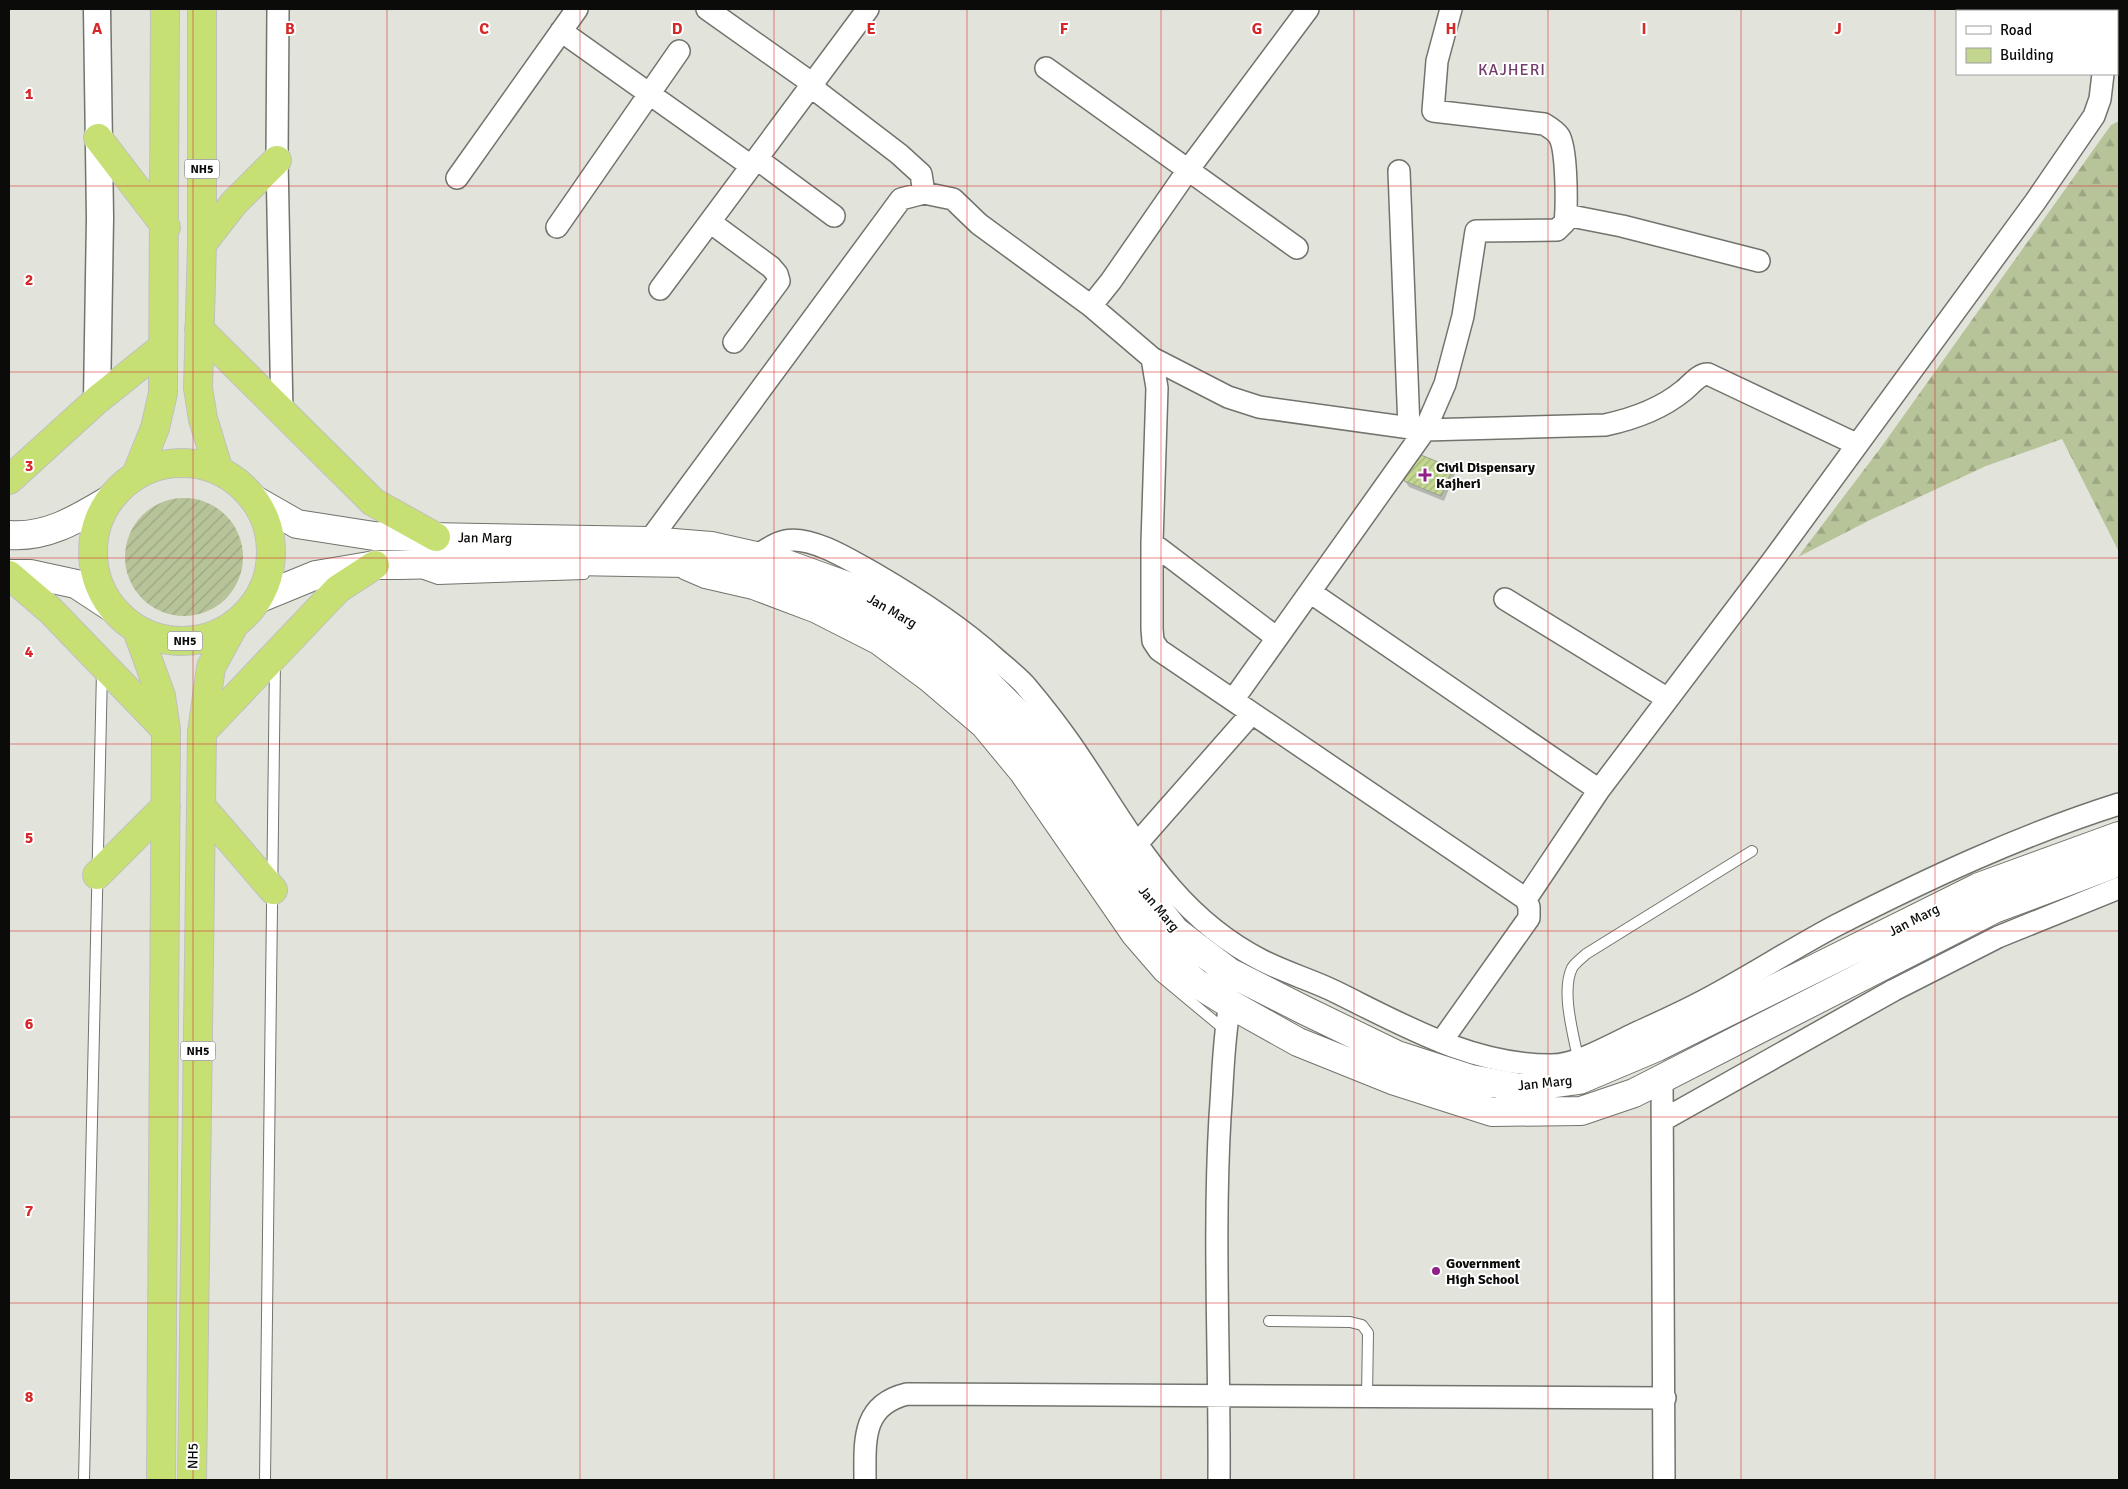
<svg xmlns="http://www.w3.org/2000/svg" width="2128" height="1489" font-family="Signika,sans-serif">
	<style>
		.forest { fill: url(#forest-firs) }
		.garden { fill: url(#garden-furrows) }
		.shadow { fill: #0003 }
		.building { fill: url(#building-hatch); stroke: #9c9f97 }
		.lines { fill: none; stroke-linecap: round; stroke-linejoin: round }
		.service-casing { stroke: #71746c; stroke-width: 12 }
		.minor-casing { stroke: #71746c; stroke-width: 24 }
		.tertiary-casing { stroke: #71746c; stroke-width: 29 }
		.secondary-casing { stroke: #71746c; stroke-width: 30 }
		.trunk-casing { stroke: #c0c0bf; stroke-width: 30 }
		.service { stroke: #fff; stroke-width: 10 }
		.minor { stroke: #fff; stroke-width: 21 }
		.tertiary { stroke: #fff; stroke-width: 26 }
		.secondary { stroke: #fff; stroke-width: 28 }
		.trunk { stroke: #c7e073; stroke-width: 28 }
		.grid { fill: none; stroke: #d62828; stroke-width: 1; stroke-opacity: 0.55 }
		.poi-dot { fill: #8d2185; stroke: #fff; stroke-width: 2 }
		.labels { text-anchor: middle; dominant-baseline: central; stroke-width: 4; stroke-linejoin: round; paint-order: stroke }
		.shield { fill: #fff; stroke: #545553; stroke-width: 1 }
		.shield-label { font-size: 12px; font-weight: bold; fill: #0b0c09 }
		.poi-label { font-size: 14px; font-weight: bold; fill: #0b0c09; stroke: #fff; text-anchor: start }
		.street-label { font-size: 14px; fill: #0b0c09; stroke: #fff }
		.quarter-label { font-size: 16px; letter-spacing: 1px; fill: #723c6c; stroke: #fff }
		.grid-label { font-size: 16px; text-anchor: middle; font-weight: bold; fill: #d62828; stroke: #fff; stroke-width: 4; stroke-linejoin: round; paint-order: stroke }
	</style>
	<defs>
		<pattern id="forest-firs" width="22" height="20" patternUnits="userSpaceOnUse" patternTransform="scale(1.25)"><rect width="22" height="20" fill="#b7c399"/><path d="M5 1l3.5 6h-7zM16 11l3.5 6h-7z" fill="#9ca682"/></pattern>
		<pattern id="garden-furrows" width="10" height="10" patternUnits="userSpaceOnUse" patternTransform="scale(1.25)"><rect width="10" height="10" fill="#b7c399"/><path d="M-1 1l2-2M0 10L10 0M9 11l2-2" fill="none" stroke="#9ca682"/></pattern>
		<pattern id="building-hatch" width="6" height="6" patternUnits="userSpaceOnUse" patternTransform="scale(1.25)"><rect width="6" height="6" fill="#c2d68f"/><path d="M-1 1l2-2M0 6l6-6M5 7l2-2" fill="none" stroke="#a5b67a"/></pattern>
	</defs>
	<rect width="100%" height="100%" fill="#e2e4dc"/>
	<path class="forest" d="M2119,121v431l-57,-113 -76,27 -114,53 -74,38 84,-111 229,-321z"/>
	<path class="garden" d="M125 557a59 59 0 1 1 118 0a59 59 0 1 1-118 0Z"/>
	<path class="shadow" d="M1452,469l3,5 -11,27 -35,-14 -4,-6z"/>
	<path class="building" d="M1416,453l37,15 -12,28 -37,-15z"/>
	<g class="lines">
		<g class="service-casing">
			<path id="service" d="M424,574l14,5 146,-5
				M683,574l21,9 48,11 61,23 61,31 50,37 54,46 38,46 112,162 32,37 65,54
				M1578,1058c-5,-25 -17,-67 -6,-90 3,-5 10,-10 14,-14l166,-103
				M1269,1321l81,1 12,3 6,8 -1,63
				M84,1480l18,-809
				M265,1480l10,-819"/>
		</g>
		<g class="minor-casing">
			<path id="minor" d="M278,9l-1,151 5,254
				M707,9l106,75 5,8 81,62 22,20 3,19
				M1451,9l-14,52 -4,50 111,13c5,3 12,7 15,12 8,13 8,70 6,86l-8,8 -81,1 -13,85 -18,68 -20,46 180,-5c28,-6 56,-16 78,-34 8,-6 15,-17 25,-17l148,70
				M2098,9v2
				M561,31l190,135
				M1046,68l251,180
				M757,159l77,57
				M1399,171l10,257
				M457,178l120,-169
				M1566,215l56,11 137,35
				M710,222l61,45 6,7 2,7 -45,61
				M557,227l122,-176
				M660,289l208,-280
				M1091,306l20,-25 77,-111 120,-161
				M1152,358l76,39 31,10 166,23 -192,270
				M1152,543l125,95
				M644,553l5,-12 252,-342 23,-6 29,6 26,25 112,82 61,52 5,30 -5,155v86l1,12 6,9 367,249 73,-109 174,-230 262,-358 59,-86 6,-17 3,-25
				M756,556c9,-5 18,-13 29,-15 26,-6 67,20 90,33 43,25 83,51 120,84 10,9 21,17 30,27 16,19 31,38 45,58 58,83 97,169 191,217 25,13 51,20 75,32 69,34 136,73 214,73 25,1 61,-20 84,-31 24,-11 49,-22 73,-35 43,-23 85,-50 128,-73 92,-47 186,-91 284,-122
				M1310,592l289,198
				M1505,599l163,100
				M1127,855l125,-142
				M1441,1042l88,-124v-11l-3,-8
				M1662,1079l2,401
				M1663,1120l231,-130 104,-53 121,-49
				M865,1480c0,-38 -4,-75 42,-86l758,4
				M1219,1480c1,-121 -6,-242 1,-363 3,-38 3,-76 10,-113"/>
		</g>
		<g class="tertiary-casing">
			<path id="tertiary" d="M97,9l3,209 -3,182"/>
		</g>
		<g class="secondary-casing">
			<path id="secondary" d="M255,500l42,24 77,12 275,5 62,5 67,15 72,26 67,38 56,44 59,59 89,134 54,69 54,41 75,38 93,45 74,24 49,9 59,-8 78,-33 322,-160 140,-51
				M9,535c38,3 68,-16 100,-35
				M9,574h21l46,10 35,23
				M260,598l56,-23 59,-10h24l172,-4 116,2 79,20 87,35 66,40 54,46 39,42 145,203 39,34 34,21 68,38 97,39 97,31 89,-1 53,-18 360,-184 125,-47"/>
		</g>
		<g class="trunk-casing">
			<path id="trunk" d="M202,9v235l-4,144 5,31 16,52
				M98,138l68,89
				M202,244l32,-41 43,-43
				M199,329l174,173 63,35
				M93 552a89 89 0 1 1 178 0a89 89 0 1 1-178 0Z
				M136,475l19,-47 8,-35 2,-384
				M9,480l88,-80 66,-53
				M9,575l41,35 116,120
				M137,630l24,66 5,34 -5,750
				M202,732l136,-143 37,-24
				M201,806l72,84
				M97,875l69,-69
				M192,1480l10,-748 9,-65 22,-40"/>
		</g>
		<use href="#service" class="service"/>
		<use href="#minor" class="minor"/>
		<use href="#tertiary" class="tertiary"/>
		<use href="#secondary" class="secondary"/>
		<use href="#trunk" class="trunk"/>
	</g>
	<path class="grid" d="M193,9v1471M387,9v1471M580,9v1471M774,9v1471M967,9v1471M1161,9v1471M1354,9v1471M1548,9v1471M1741,9v1471M1935,9v1471M9,186h2110M9,372h2110M9,558h2110M9,744h2110M9,931h2110M9,1117h2110M9,1303h2110"/>
	<g class="poi-dot">
		<path d="M1422.5 467.5h5v5h5v5h-5v5h-5v-5h-5v-5h5z"/>
		<circle cx="1436" cy="1271" r="5"/>
	</g>
	<g class="labels">
		<g class="shield">
			<rect x="184.5" y="159.5" width="35" height="19" rx="4"/>
			<rect x="167.5" y="631.5" width="35" height="19" rx="4"/>
			<rect x="180.5" y="1041.5" width="35" height="19" rx="4"/>
		</g>
		<g class="shield-label">
			<text x="202" y="169">NH5</text>
			<text x="185" y="641">NH5</text>
			<text x="198" y="1051">NH5</text>
		</g>
		<g class="poi-label">
			<text x="1436" y="467">Civil Dispensary<tspan x="1436" dy="16">Kajheri</tspan></text>
			<text x="1446" y="1263">Government<tspan x="1446" dy="16">High School</tspan></text>
		</g>
		<g class="street-label">
			<text transform="translate(485 538) rotate(1)">Jan Marg</text>
			<text transform="translate(892 611) rotate(30)">Jan Marg</text>
			<text transform="translate(1159 909) rotate(50)">Jan Marg</text>
			<text transform="translate(1914 920) rotate(-27)">Jan Marg</text>
			<text transform="translate(1545 1083) rotate(-6)">Jan Marg</text>
			<text transform="translate(193 1456) rotate(-89)">NH5</text>
		</g>
		<g class="quarter-label">
			<text x="1512" y="70">KAJHERI</text>
		</g>
	</g>
	<g class="grid-label">
		<text x="97" y="34">A</text>
		<text x="290" y="34">B</text>
		<text x="484" y="34">C</text>
		<text x="677" y="34">D</text>
		<text x="871" y="34">E</text>
		<text x="1064" y="34">F</text>
		<text x="1257" y="34">G</text>
		<text x="1451" y="34">H</text>
		<text x="1644" y="34">I</text>
		<text x="1838" y="34">J</text>
		<text x="29" y="99">1</text>
		<text x="29" y="285">2</text>
		<text x="29" y="471">3</text>
		<text x="29" y="657">4</text>
		<text x="29" y="843">5</text>
		<text x="29" y="1029">6</text>
		<text x="29" y="1216">7</text>
		<text x="29" y="1402">8</text>
	</g>
	<rect width="2128" height="1489" fill="none" stroke="#0b0c09" stroke-width="20"/>
	<rect x="1956" y="10" width="162" height="65" fill="#ffffff" stroke="#9d9e9d"/>
	<rect x="1966" y="26" width="25" height="8" fill="#ffffff" stroke="#9d9e9d"/>
	<text x="2000" y="35" font-size="15" fill="#0b0c09">Road</text>
	<rect x="1966" y="48" width="25" height="15" fill="#c2d68f" stroke="#9d9e9d"/>
	<text x="2000" y="60" font-size="15" fill="#0b0c09">Building</text>
</svg>
